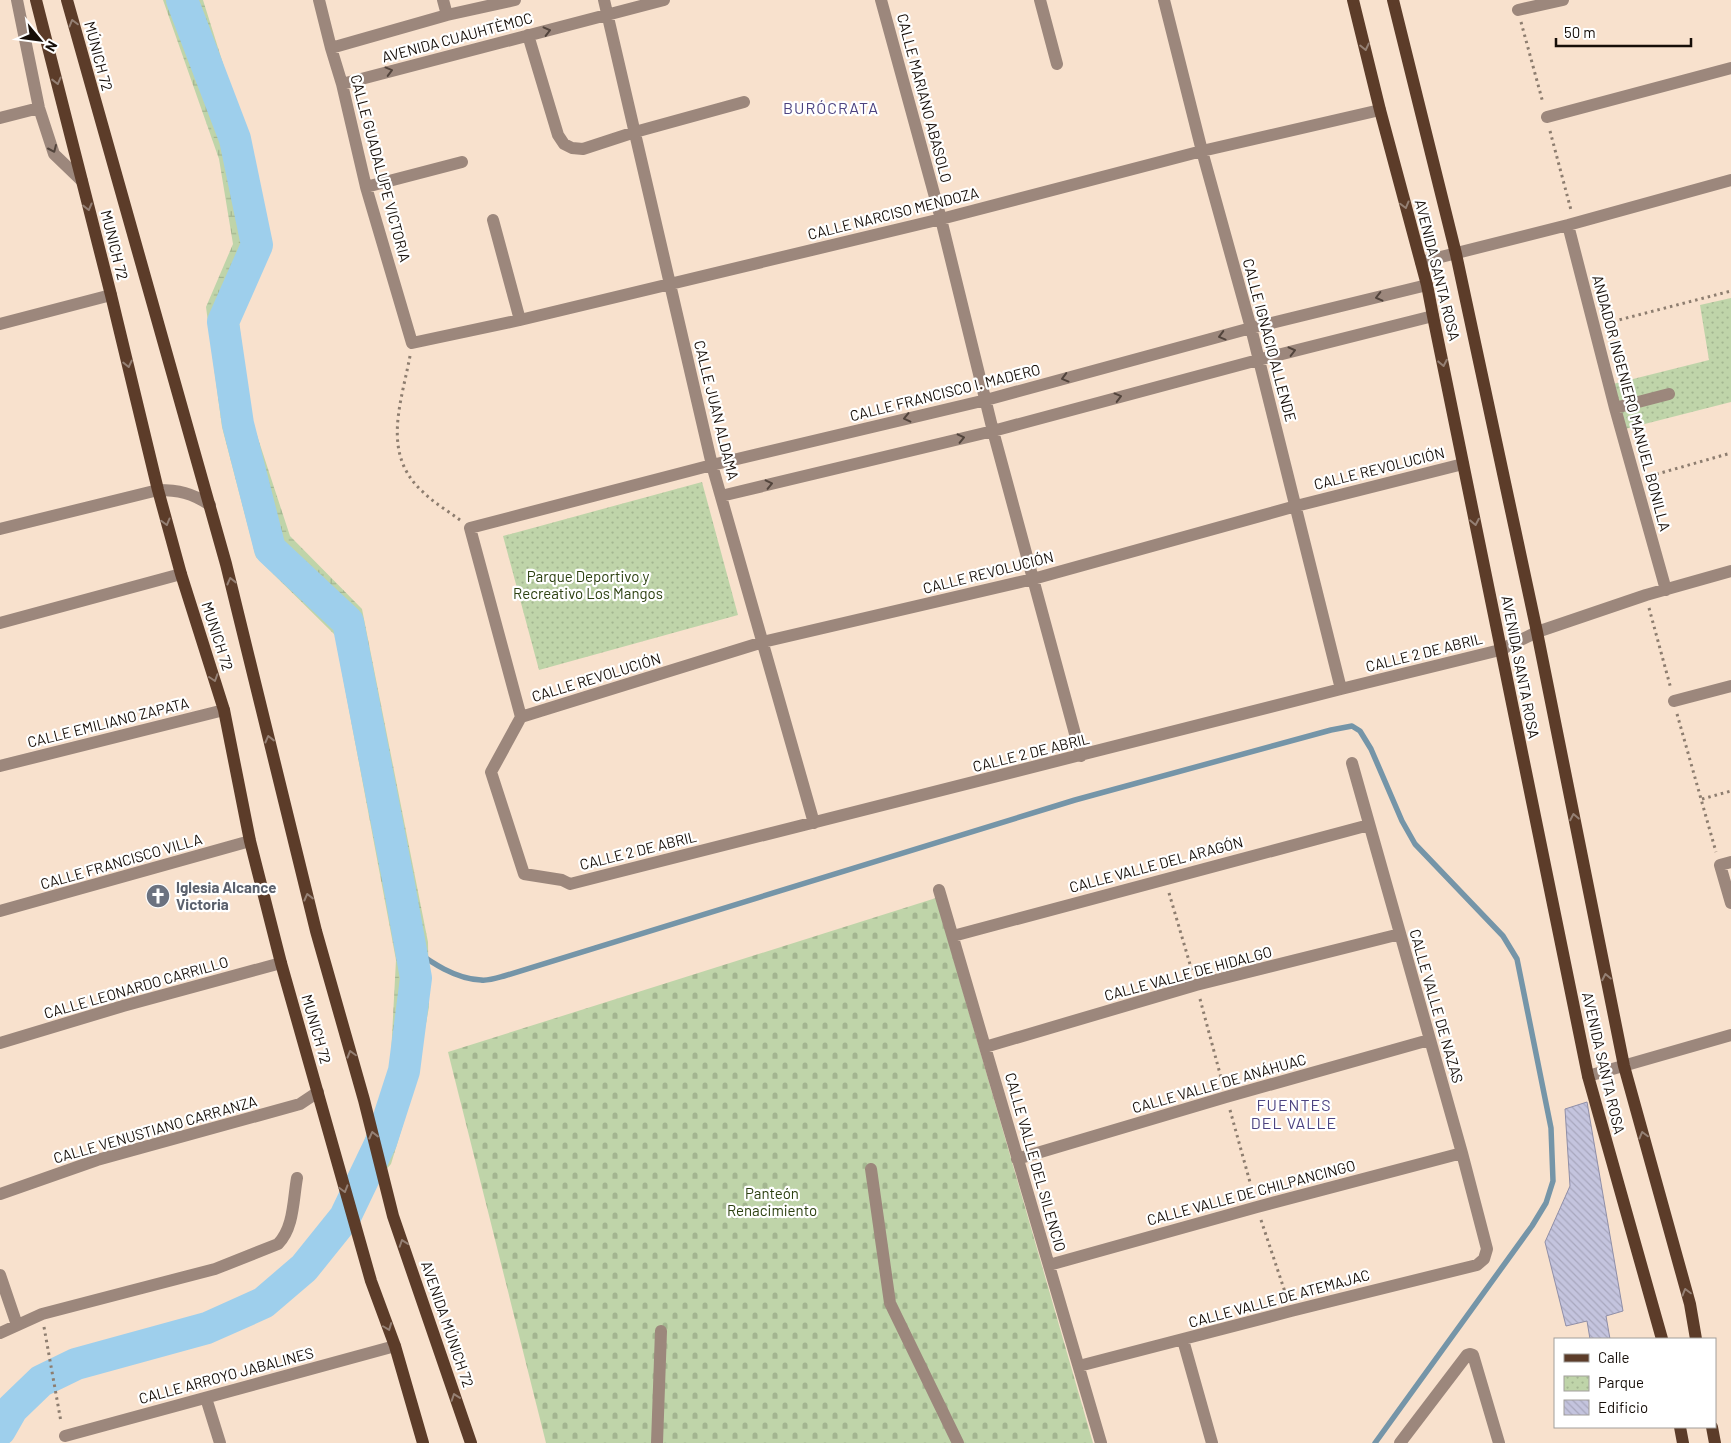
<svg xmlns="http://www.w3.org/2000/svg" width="1731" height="1443" font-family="Barlow,sans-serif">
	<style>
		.wetland { fill: url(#wetland-marsh) }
		.cemetery { fill: url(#cemetery-stones) }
		.park { fill: url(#park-dots) }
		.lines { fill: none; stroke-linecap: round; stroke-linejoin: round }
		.stream { stroke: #7595a8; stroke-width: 5.5 }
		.river { stroke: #9ecfec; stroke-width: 32 }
		.building { fill: url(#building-back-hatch); stroke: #8f8ea7 }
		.path { stroke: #8d7d6f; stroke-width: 3; stroke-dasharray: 2.5 4; stroke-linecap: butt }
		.minor { stroke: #9c877c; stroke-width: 12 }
		.major { stroke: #5c3c29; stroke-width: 12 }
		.oneway { stroke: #958074 }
		.oneway2 { stroke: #52443c }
		.labels { text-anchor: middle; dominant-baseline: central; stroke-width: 4.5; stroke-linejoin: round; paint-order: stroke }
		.street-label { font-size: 15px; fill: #160e08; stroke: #fff }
		.park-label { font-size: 15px; fill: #2c4010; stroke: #fff }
		.worship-label { font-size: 15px; font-weight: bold; fill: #5b616d; stroke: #fff; text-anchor: start }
		.neighbourhood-label { font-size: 16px; letter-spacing: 1px; fill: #4c4380; stroke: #fff }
	</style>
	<defs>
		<pattern id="wetland-marsh" width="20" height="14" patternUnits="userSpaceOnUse" patternTransform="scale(1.25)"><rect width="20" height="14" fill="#bfd4a9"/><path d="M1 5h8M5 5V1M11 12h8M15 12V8" fill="none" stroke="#a3b590"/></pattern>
		<pattern id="cemetery-stones" width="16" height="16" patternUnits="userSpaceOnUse" patternTransform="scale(1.25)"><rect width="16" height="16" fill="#bfd4a9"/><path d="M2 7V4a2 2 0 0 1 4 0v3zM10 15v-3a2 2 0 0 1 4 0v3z" fill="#a3b590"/></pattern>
		<pattern id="park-dots" width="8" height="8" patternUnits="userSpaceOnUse" patternTransform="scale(1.25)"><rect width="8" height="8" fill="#bfd4a9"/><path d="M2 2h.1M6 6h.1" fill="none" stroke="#a3b590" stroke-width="1.8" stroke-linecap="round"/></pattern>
		<pattern id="building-back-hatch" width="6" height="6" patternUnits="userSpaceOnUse" patternTransform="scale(1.25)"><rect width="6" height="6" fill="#c4c4de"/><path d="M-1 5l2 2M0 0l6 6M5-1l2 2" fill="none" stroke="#a8a7bd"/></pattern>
	</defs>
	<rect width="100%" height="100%" fill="#f8e1cd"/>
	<path class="wetland" d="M163,0h40l34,108 -2,31 33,86 -29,98 12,94 39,119 72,73 66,333 1,65 -15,81 -23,76 -46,53 18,-73 27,-70 6,-114 -61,-325 -79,-78 -34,-130 -16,-120 27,-63 -14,-85z"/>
	<path class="cemetery" d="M936,898l157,545h-547l-98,-391z"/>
	<path class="park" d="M1731,298v104l-106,27 -12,-45 96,-24 -9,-55z
		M702,482l36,133 -199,55 -36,-134z"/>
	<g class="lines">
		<path class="stream" d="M411,948c20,14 44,31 70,32 7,1 16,-2 23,-4l571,-176 256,-70 21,-4 8,5 11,18 31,72 13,23 88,92 14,23 34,169 2,53 -7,22 -14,23 -157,217"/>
		<path class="river" d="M0,1430l12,-21 29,-28 35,-17 131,-36 56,-25 41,-35 41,-51 36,-75 23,-71 12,-93 -18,-99 -50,-257 -78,-73 -32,-125 -15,-102 34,-77 -22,-106 -53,-139"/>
	</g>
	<path class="building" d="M1587,1102l36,209 -17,5 4,23h-20l-3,-18 -21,5 -21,-84 25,-56 -5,-77z"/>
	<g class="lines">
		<path class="path" d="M1521,22l22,81
			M1550,131l21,79
			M1607,323l124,-32
			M410,356c-9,48 -29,98 13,136 11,11 25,19 37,28
			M1650,476l81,-23
			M1649,608l22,81
			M1677,714l39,138
			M1702,799l29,-8
			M1169,893l23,78
			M1200,999l23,86
			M1230,1110l23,83
			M1261,1220l26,78
			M44,1327l17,95"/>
		<path class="minor" d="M17,0l22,108 15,46 28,27
			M319,0l12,48 11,36 24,103 46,156 108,-23 421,-101 261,-68 178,-41
			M443,0l4,15
			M604,0l108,465 102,358
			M881,0l60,219 52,212 88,325
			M1040,0l17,64
			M1164,0l38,151 49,177 90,361
			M1518,10l45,-10
			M528,35l30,100 6,9 8,4 11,1 52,-17 109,-30
			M331,48l116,-33 68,-15
			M342,84l322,-84
			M1547,117l184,-49
			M0,118l39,-10
			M366,187l96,-25
			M493,220l27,100
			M1568,225l47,183 51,182
			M1421,262l147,-37 163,-45
			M1427,285l-176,43 -265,72 -274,65 -242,63 51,189 -30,55 33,102 38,6 8,4 771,-195 159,-39 37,-18 109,-37 85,-24
			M0,324l111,-29
			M1615,408l54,-14
			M721,496l272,-65 265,-71 175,-44
			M0,529l158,-39c20,0 34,3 52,15
			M0,623l181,-49
			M1674,701l57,-15
			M521,717l242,-75 270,-63 263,-73 167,-42
			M0,766l224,-56
			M1731,862l-11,3 11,38
			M939,890l162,553
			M0,911l250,-70
			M953,936l416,-111
			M0,1043l123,-37 158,-43
			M985,1047l211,-62 204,-51
			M1588,1076l143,-41
			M1017,1159l209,-62 203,-57
			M871,1169l19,134 68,140
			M0,1194l97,-34 203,-56 18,-12
			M1049,1265l208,-58 205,-54
			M0,1275l17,50
			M0,1333l42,-19 173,-45 63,-25c16,-16 15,-44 19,-66
			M1183,1340l29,103
			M1079,1366l212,-55 186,-46 7,-6 3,-10 -25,-96 -110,-390
			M206,1398l14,45
			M65,1436l330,-90
			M657,1443l4,-112
			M1400,1443l67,-88 3,-1 3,1 26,88"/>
		<path class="major" d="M36,0l75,295 47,195 23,84 43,136 26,131 31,122 90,318 24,65 28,97
			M67,0l159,564 90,367 48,169 29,116 78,227
			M1353,0l27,110 47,175 6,31 155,760 74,263
			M1393,0l63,254 81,378 87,434 66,238 6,35
			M1680,1427l3,16
			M1712,1427l3,16"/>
	</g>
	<defs><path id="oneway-chevron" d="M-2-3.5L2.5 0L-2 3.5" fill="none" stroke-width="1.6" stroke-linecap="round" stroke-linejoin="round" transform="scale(1.25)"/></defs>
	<g class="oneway">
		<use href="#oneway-chevron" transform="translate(73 23) rotate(-105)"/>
		<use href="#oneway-chevron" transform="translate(1365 47) rotate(77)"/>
		<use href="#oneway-chevron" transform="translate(57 81) rotate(76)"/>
		<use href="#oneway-chevron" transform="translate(1405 205) rotate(75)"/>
		<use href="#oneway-chevron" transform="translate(88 207) rotate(76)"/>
		<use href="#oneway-chevron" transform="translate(1443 363) rotate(79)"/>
		<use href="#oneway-chevron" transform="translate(128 364) rotate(77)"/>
		<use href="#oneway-chevron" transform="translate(166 522) rotate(75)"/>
		<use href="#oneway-chevron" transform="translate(1475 522) rotate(79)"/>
		<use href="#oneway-chevron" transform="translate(231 581) rotate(-104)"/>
		<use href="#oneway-chevron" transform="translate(214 678) rotate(72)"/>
		<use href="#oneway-chevron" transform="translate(269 739) rotate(-104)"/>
		<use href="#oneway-chevron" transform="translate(1574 817) rotate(-101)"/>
		<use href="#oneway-chevron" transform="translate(308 897) rotate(-104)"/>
		<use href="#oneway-chevron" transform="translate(1606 977) rotate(-101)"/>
		<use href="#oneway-chevron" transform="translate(351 1054) rotate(-106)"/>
		<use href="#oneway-chevron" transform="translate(373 1135) rotate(-104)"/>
		<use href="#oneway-chevron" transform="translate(1643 1135) rotate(-105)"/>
		<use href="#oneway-chevron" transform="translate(344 1189) rotate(74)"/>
		<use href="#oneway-chevron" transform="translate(403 1243) rotate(-109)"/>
		<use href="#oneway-chevron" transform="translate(1686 1292) rotate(-105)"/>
		<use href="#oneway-chevron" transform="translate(388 1327) rotate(69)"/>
		<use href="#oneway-chevron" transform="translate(455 1397) rotate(-109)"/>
	</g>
	<g class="oneway2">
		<use href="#oneway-chevron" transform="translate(547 31) rotate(-14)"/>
		<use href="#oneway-chevron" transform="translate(389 71) rotate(-15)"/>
		<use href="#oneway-chevron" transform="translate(53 149) rotate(66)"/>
		<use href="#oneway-chevron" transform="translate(1379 297) rotate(166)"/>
		<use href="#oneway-chevron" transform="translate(1222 336) rotate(165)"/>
		<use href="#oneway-chevron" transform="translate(1292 351) rotate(-14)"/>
		<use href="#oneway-chevron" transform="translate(1065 378) rotate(165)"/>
		<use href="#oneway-chevron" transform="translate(1118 397) rotate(-15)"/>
		<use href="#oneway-chevron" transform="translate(907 418) rotate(167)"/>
		<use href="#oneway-chevron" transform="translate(961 438) rotate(-13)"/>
		<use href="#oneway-chevron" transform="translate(769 484) rotate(-13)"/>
	</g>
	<defs>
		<g id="church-disc" transform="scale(1.25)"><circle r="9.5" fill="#6b7280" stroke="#fff"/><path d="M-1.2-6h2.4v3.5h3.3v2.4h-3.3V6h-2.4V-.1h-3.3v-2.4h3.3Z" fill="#fff"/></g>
	</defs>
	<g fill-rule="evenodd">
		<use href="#church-disc" x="158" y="896"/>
	</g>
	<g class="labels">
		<g class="street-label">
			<text transform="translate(457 37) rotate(-15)">AVENIDA CUAUHTÈMOC</text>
			<text transform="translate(99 56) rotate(75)">MÚNICH 72</text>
			<text transform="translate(925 98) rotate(75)">CALLE MARIANO ABASOLO</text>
			<text transform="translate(381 168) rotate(75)">CALLE GUADALUPE VICTORIA</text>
			<text transform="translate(893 213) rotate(-14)">CALLE NARCISO MENDOZA</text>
			<text transform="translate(115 245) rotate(76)">MUNICH 72</text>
			<text transform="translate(1438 270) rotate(76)">AVENIDA SANTA ROSA</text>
			<text transform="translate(1270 340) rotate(75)">CALLE IGNACIO ALLENDE</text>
			<text transform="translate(945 392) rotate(-14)">CALLE FRANCISCO I. MADERO</text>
			<text transform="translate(1632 403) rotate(75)">ANDADOR INGENIERO MANUEL BONILLA</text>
			<text transform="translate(717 410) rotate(76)">CALLE JUAN ALDAMA</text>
			<text transform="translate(1379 468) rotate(-14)">CALLE REVOLUCIÓN</text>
			<text transform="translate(988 572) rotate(-14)">CALLE REVOLUCIÓN</text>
			<text transform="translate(218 636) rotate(72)">MUNICH 72</text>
			<text transform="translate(1424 652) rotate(-14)">CALLE 2 DE ABRIL</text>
			<text transform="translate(1521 667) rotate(79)">AVENIDA SANTA ROSA</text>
			<text transform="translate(596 677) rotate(-17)">CALLE REVOLUCIÓN</text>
			<text transform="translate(108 722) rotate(-14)">CALLE EMILIANO ZAPATA</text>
			<text transform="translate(1031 752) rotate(-14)">CALLE 2 DE ABRIL</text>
			<text transform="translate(638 850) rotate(-14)">CALLE 2 DE ABRIL</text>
			<text transform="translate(121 861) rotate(-16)">CALLE FRANCISCO VILLA</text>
			<text transform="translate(1156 864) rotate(-15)">CALLE VALLE DEL ARAGÓN</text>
			<text transform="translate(1188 973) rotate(-15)">CALLE VALLE DE HIDALGO</text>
			<text transform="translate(136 987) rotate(-16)">CALLE LEONARDO CARRILLO</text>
			<text transform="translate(1437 1006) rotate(74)">CALLE VALLE DE NAZAS</text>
			<text transform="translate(317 1029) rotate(74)">MUNICH 72</text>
			<text transform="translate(1604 1063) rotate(77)">AVENIDA SANTA ROSA</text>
			<text transform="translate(1219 1083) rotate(-16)">CALLE VALLE DE ANÁHUAC</text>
			<text transform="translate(155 1129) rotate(-16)">CALLE VENUSTIANO CARRANZA</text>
			<text transform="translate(1036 1162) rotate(74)">CALLE VALLE DEL SILENCIO</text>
			<text transform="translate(1251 1192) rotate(-15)">CALLE VALLE DE CHILPANCINGO</text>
			<text transform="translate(1279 1298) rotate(-15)">CALLE VALLE DE ATEMAJAC</text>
			<text transform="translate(448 1324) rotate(71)">AVENIDA MÚNICH 72</text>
			<text transform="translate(226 1375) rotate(-15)">CALLE ARROYO JABALINES</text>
		</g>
		<g class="park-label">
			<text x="588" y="576">Parque Deportivo y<tspan x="588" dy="17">Recreativo Los Mangos</tspan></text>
			<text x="772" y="1193">Panteón<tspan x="772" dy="17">Renacimiento</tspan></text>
		</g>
		<g class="worship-label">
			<text x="176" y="887">Iglesia Alcance<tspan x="176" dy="17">Victoria</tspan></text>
		</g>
		<g class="neighbourhood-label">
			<text x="831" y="107">BURÓCRATA</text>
			<text x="1294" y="1104">FUENTES<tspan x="1294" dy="18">DEL VALLE</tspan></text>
		</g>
	</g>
	<rect x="1554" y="1338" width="162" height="90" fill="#ffffff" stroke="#a29f9c"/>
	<rect x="1564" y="1354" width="25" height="8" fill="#5c3c29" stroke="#a29f9c"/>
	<text x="1598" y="1363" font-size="15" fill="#160e08">Calle</text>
	<rect x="1564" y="1376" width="25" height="15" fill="url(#park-dots)" stroke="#a29f9c"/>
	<text x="1598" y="1388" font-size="15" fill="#160e08">Parque</text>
	<rect x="1564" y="1400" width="25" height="15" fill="url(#building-back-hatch)" stroke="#a29f9c"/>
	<text x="1598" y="1413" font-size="15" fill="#160e08">Edificio</text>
	<g transform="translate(40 40) rotate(119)" stroke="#ffffff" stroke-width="4" paint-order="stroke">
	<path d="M0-4L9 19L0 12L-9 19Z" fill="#160e08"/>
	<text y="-8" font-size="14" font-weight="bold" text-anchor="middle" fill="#160e08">N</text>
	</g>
	<path d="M1556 38v8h135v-8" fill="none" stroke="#160e08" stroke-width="2.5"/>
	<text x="1564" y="38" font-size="15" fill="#160e08" stroke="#ffffff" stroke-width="4" paint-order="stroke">50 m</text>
</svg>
